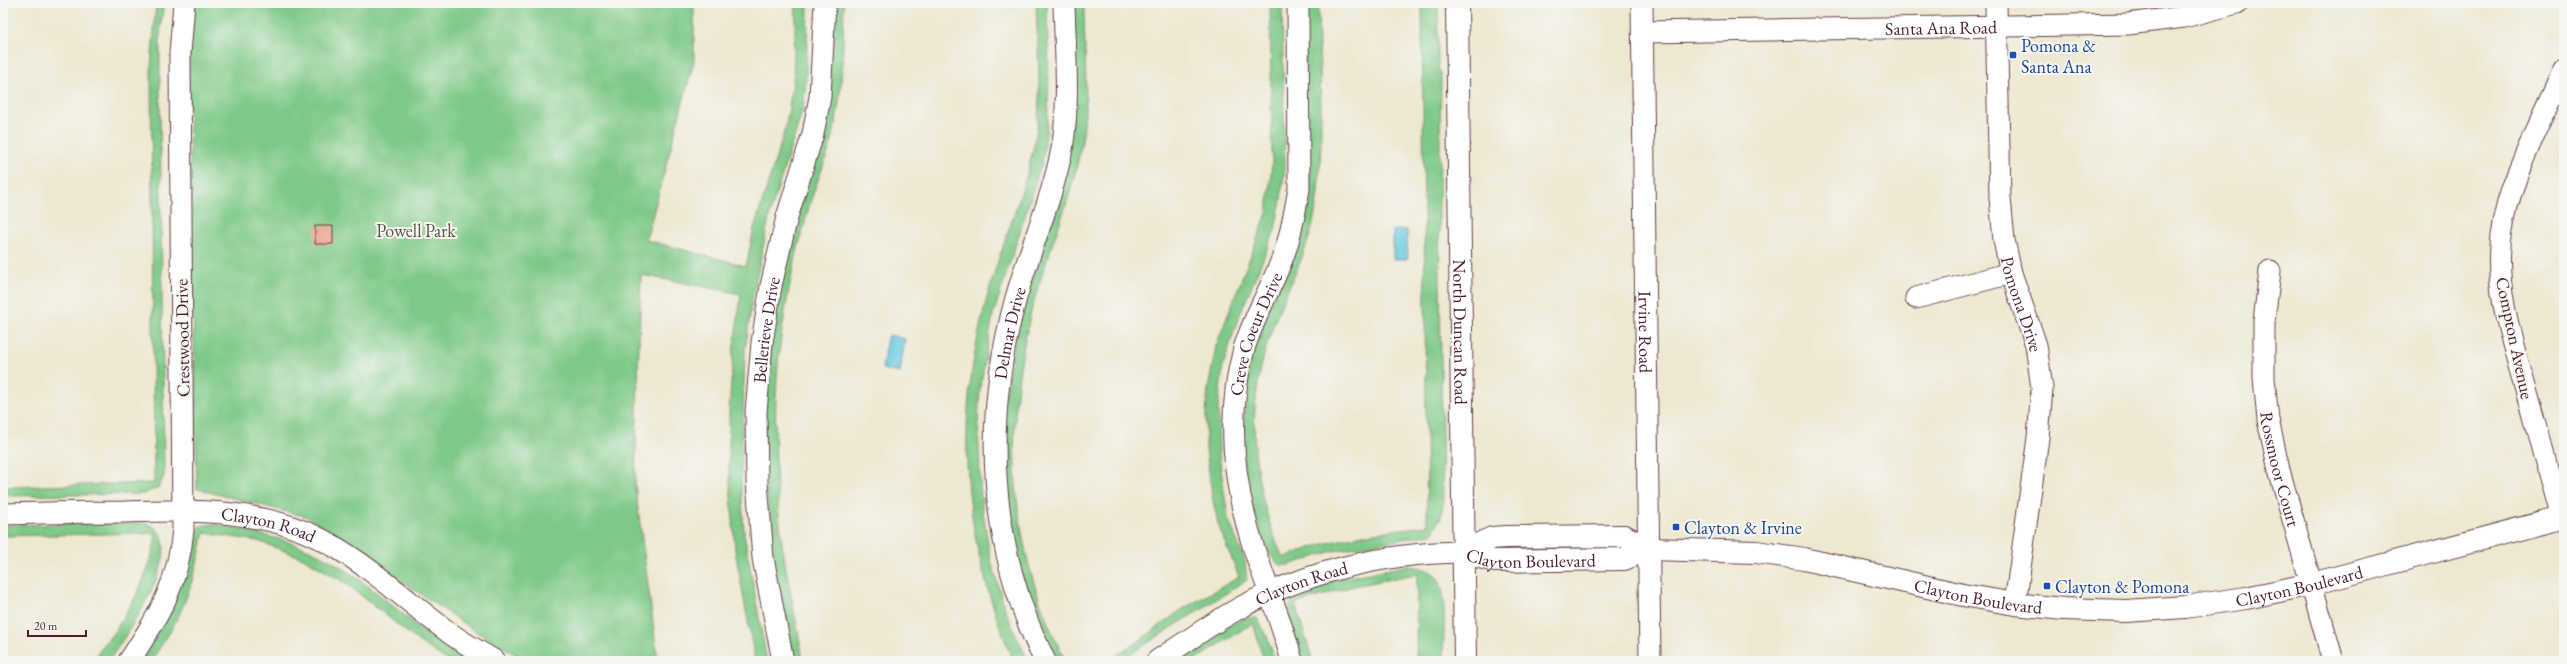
<svg xmlns="http://www.w3.org/2000/svg" width="2567" height="664" font-family="'EB Garamond',serif">
	<style>
		.green { fill: #7ec987; stroke: #647459 }
		.water { fill: #61c7df; stroke: #567385 }
		.building { fill: #ea967d }
		.lines { fill: none; stroke-linecap: round; stroke-linejoin: round }
		.minor-casing { stroke: #633d44; stroke-width: 23 }
		.tertiary-casing { stroke: #633d44; stroke-width: 24 }
		.secondary-casing { stroke: #633d44; stroke-width: 24 }
		.minor { stroke: #fff; stroke-width: 21 }
		.tertiary { stroke: #fff; stroke-width: 22 }
		.secondary { stroke: #fff; stroke-width: 22 }
		.transit-dot { fill: #1a4fb4; stroke: #f6f6f2; stroke-width: 1.5 }
		.labels { text-anchor: middle; dominant-baseline: central; stroke-width: 4; stroke-linejoin: round; paint-order: stroke }
		.street-label { font-size: 18px; fill: #4a1f2b; stroke: #f6f6f2 }
		.transit-label { font-size: 18px; fill: #164399; stroke: #f6f6f2; text-anchor: start }
		.park-label { font-size: 18px; fill: #5a5247; stroke: #f6f6f2 }
	</style>
	<rect width="100%" height="100%" fill="#f6f6f2"/>
	<filter id="ink" filterUnits="userSpaceOnUse"><feTurbulence type="fractalNoise" baseFrequency=".025" numOctaves="2"/><feDisplacementMap in="SourceGraphic" scale="8" xChannelSelector="R" yChannelSelector="G"/><feConvolveMatrix kernelMatrix="1 2 1 2 8 2 1 2 1" color-interpolation-filters="sRGB"/></filter>
	<filter id="wash" filterUnits="userSpaceOnUse"><feTurbulence type="fractalNoise" baseFrequency=".012" numOctaves="4" result="noise"/><feDisplacementMap in="SourceGraphic" scale="16" xChannelSelector="R" yChannelSelector="G"/><feGaussianBlur stdDeviation="0.9" result="paint"/><feColorMatrix in="noise" values="0 0 0 0 0 0 0 0 0 0 0 0 0 0 0 0 0 1.4 0 .05"/><feComposite in="paint" operator="in"/></filter>
	<g filter="url(#wash)">
		<rect width="100%" height="100%" fill="#eee8d1"/>
		<path class="green" d="M156,3h8l-4,30v67l4,376 -6,12 -15,6 -140,2v-9l151,-4 -3,-416z
			M194,3h500v58l-48,179 100,26 8,-38 32,-102 7,-44 3,-79h12l-2,76 -3,30 -33,104 -18,87 -7,51 -4,127 3,56 23,127h-12l-20,-111 -6,-82v-56l4,-59 8,-59 -100,-19 -6,210 23,176h-131l-49,-28 -170,-116 -111,-28 -9,-429z
			M832,3h12c-1,46 -1,92 -12,137 -5,18 -13,36 -19,54 -16,52 -28,106 -34,160 -6,60 -4,122 2,181 5,43 16,84 22,126h-12l-21,-120 -6,-86 5,-111z
			M1036,3h11c1,53 5,108 -5,160l-49,152 -13,74 -2,33 3,76 9,59 16,55 22,49h-15c-52,-128 -61,-240 -23,-374 15,-53 39,-104 47,-159 5,-40 0,-84 -1,-125z
			M1072,3h12c0,49 6,101 -4,149 -10,51 -32,99 -46,149 -32,119 -27,250 32,360h-11l-33,-81 -12,-44 -8,-125 18,-100 45,-140z
			M1270,3h12l3,165 -4,31 -6,31 -38,92 -14,44 -5,43 1,46 9,63 17,43 2,19 -128,81h-12l28,-17 46,-34 58,-33 -20,-50 -6,-26 -7,-51v-37l2,-24 8,-43 51,-133 5,-50z
			M1306,3h12c1,69 8,142 -3,211 -7,39 -27,71 -40,107 -31,82 -26,158 8,237 45,-19 96,-27 144,-32l-5,-523h16v65l3,5 -2,136 4,297 -2,11 -9,17 -99,17 -44,14h-10l-12,-14 -21,-63 -4,-43 7,-88 44,-108z
			M146,523c51,17 -22,113 -37,138h-15c6,-13 16,-23 24,-35 19,-29 34,-59 38,-93l-153,3v-11z
			M213,524c36,7 72,14 105,30 55,27 96,76 148,107h-18l-30,-20 -71,-57 -44,-26 -45,-17 -54,-8c-12,55 -20,81 -53,128h-13l54,-124 8,-11z
			M1407,566c9,1 22,2 29,10 13,13 7,65 7,85h-27l1,-87 -63,12 -59,18 18,57h-12c-3,-14 -16,-47 -10,-60 8,-18 95,-31 116,-35z
			M1244,618h13l10,18 8,25h-11l-11,-38 -60,38h-17l32,-23z"/>
		<path class="water" d="M1393,230h14l1,29h-15z
			M890,335l15,4 -5,34 -18,-4 5,-32z"/>
		<g id="blocks">
			<path class="building" d="M315,226h18v18h-18z"/>
		</g>
	</g>
	<g filter="url(#ink)">
		<use href="#blocks" fill-opacity="0" stroke="#633d44" stroke-width="1"/>
		<g class="lines">
			<g class="minor-casing">
				<g id="minor">
					<path id="s1" d="M1642,3l8,658"/>
					<path id="s2" d="M1996,3l4,195 4,42 7,33 25,72 6,43 -4,50 -23,166"/>
					<path id="s3" d="M1643,32l485,-8 56,-7 53,-14"/>
					<path id="s4" d="M2270,271l-6,50v57l4,42 11,50 54,191"/>
					<path d="M1916,298l95,-25"/>
					<path id="s5" d="M3,514c40,-1 81,-2 121,-2 70,-2 143,-4 206,32 44,25 80,60 121,90 14,10 29,18 44,27"/>
					<path d="M2561,518c-12,-43 -23,-86 -35,-128 -14,-49 -32,-103 -25,-154 8,-59 40,-113 63,-167"/>
					<path d="M129,661c30,-45 49,-76 54,-131l-3,-476 4,-51"/>
					<path id="s6" d="M783,661l-20,-103 -6,-76 -1,-70 6,-69 9,-57 16,-69 26,-83 7,-37 5,-94"/>
					<path id="s7" d="M1045,661c-57,-115 -63,-241 -29,-363 14,-50 36,-98 46,-149 8,-47 3,-99 2,-146"/>
					<path id="s8" d="M1157,661c24,-16 47,-32 72,-47 70,-41 152,-61 233,-62"/>
					<path id="s9" d="M1292,661c-10,-38 -25,-74 -38,-112 -21,-64 -28,-134 -10,-200 10,-34 30,-65 41,-98 7,-20 10,-41 14,-62l-1,-186"/>
				</g>
			</g>
			<g class="tertiary-casing">
				<g id="tertiary">
					<path id="s10" d="M1462,552l32,9 130,-2 25,-10 107,3 48,7 159,36 52,9 49,5 62,2 59,-4 61,-9 66,-14 252,-67"/>
					<path d="M1462,552l30,-14 14,-1 118,-1 25,13"/>
				</g>
			</g>
			<g class="secondary-casing">
				<g id="secondary">
					<path id="s11" d="M1457,3l8,658"/>
				</g>
			</g>
			<use href="#minor" class="minor"/>
			<use href="#tertiary" class="tertiary"/>
			<use href="#secondary" class="secondary"/>
		</g>
	</g>
	<g class="transit-dot">
		<rect x="2009" y="51" width="8" height="8" rx="2"/>
		<rect x="1672" y="523" width="8" height="8" rx="2"/>
		<rect x="2043" y="582" width="8" height="8" rx="2"/>
	</g>
	<g class="labels">
		<g class="street-label">
			<text stroke="none"><textPath href="#s3" startOffset="298">Santa Ana Road</textPath></text>
			<text stroke="none"><textPath href="#s2" startOffset="304">Pomona Drive</textPath></text>
			<text stroke="none"><textPath href="#s6" startOffset="334">Bellerieve Drive</textPath></text>
			<text stroke="none"><textPath href="#s11" startOffset="329">North Duncan Road</textPath></text>
			<text stroke="none"><textPath href="#s1" startOffset="329">Irvine Road</textPath></text>
			<text stroke="none"><textPath href="#s7" startOffset="337">Delmar Drive</textPath></text>
			<text stroke="none"><textPath href="#s9" startOffset="339">Creve Coeur Drive</textPath></text>
			<text transform="translate(182 338) rotate(-91)">Crestwood Drive</text>
			<text transform="translate(2515 338) rotate(78)">Compton Avenue</text>
			<text stroke="none"><textPath href="#s4" startOffset="200">Rossmoor Court</textPath></text>
			<text stroke="none"><textPath href="#s5" startOffset="267">Clayton Road</textPath></text>
			<text stroke="none"><textPath href="#s10" startOffset="70">Clayton Boulevard</textPath></text>
			<text stroke="none"><textPath href="#s8" startOffset="165">Clayton Road</textPath></text>
			<text stroke="none"><textPath href="#s10" startOffset="848">Clayton Boulevard</textPath></text>
			<text stroke="none"><textPath href="#s10" startOffset="524">Clayton Boulevard</textPath></text>
		</g>
		<g class="transit-label">
			<text x="2021" y="45">Pomona &amp;<tspan x="2021" dy="21">Santa Ana</tspan></text>
			<text x="1684" y="527">Clayton &amp; Irvine</text>
			<text x="2055" y="586">Clayton &amp; Pomona</text>
		</g>
		<g class="park-label">
			<text x="416" y="230">Powell Park</text>
		</g>
	</g>
	<rect width="2567" height="664" fill="none" stroke="#f6f6f2" stroke-width="16"/>
	<path d="M28 630v6h58v-6" fill="none" stroke="#4a1f2b" stroke-width="2"/>
	<text x="34" y="630" font-size="12" fill="#4a1f2b" stroke="#f6f6f2" stroke-width="3" paint-order="stroke">20 m</text>
</svg>
